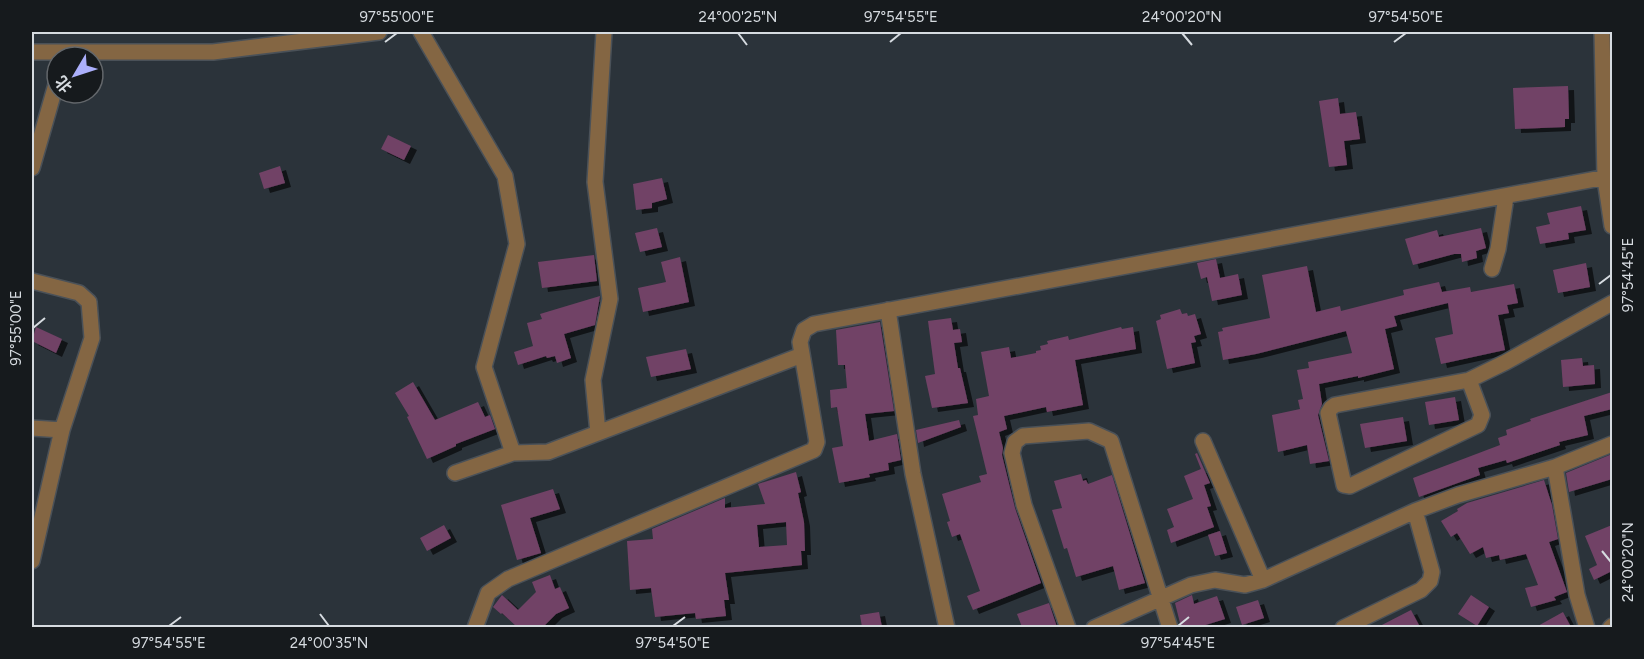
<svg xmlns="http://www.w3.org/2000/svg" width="1644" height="659" font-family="Figtree,'Noto Sans SC',sans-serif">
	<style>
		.building { fill: #714266; fill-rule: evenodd; filter: url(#shadow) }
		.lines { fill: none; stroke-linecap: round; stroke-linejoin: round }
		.minor-casing { stroke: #4a5158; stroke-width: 18 }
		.minor { stroke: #846643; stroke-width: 15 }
		.ticks { fill: none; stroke: #d6dbe0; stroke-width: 2 }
		.neatline { fill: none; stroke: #d6dbe0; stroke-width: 2 }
		.ticks-label { font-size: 15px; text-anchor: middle; fill: #d6dbe0 }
	</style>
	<defs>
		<filter id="shadow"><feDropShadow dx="6" dy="4" stdDeviation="0" flood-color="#0009"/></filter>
	</defs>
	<rect width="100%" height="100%" fill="#2b333a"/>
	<path class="building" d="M1568,86l1,33h-4v8l-50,2 -2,-41z
		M1338,98l2,16 16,-2 4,27 -16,2 3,24 -18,2 -10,-66z
		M388,135l23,11 -7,14 -23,-11z
		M280,166l5,17 -21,6 -5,-16z
		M662,178l5,21 -15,4v5l-16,2 -3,-26z
		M1581,206l5,24 -18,3 1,6 -29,5 -4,-17 14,-3 -3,-11z
		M657,228l5,19 -22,5 -5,-19z
		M1481,228l5,20 -10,3 1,7 -15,4 -1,-8h-7l-41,11 -8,-26 32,-9 2,7z
		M594,255l3,26 -55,7 -4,-26z
		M680,257l9,45 -46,10 -5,-24 28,-6 -5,-20z
		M1216,259l4,19 18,-4 4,21 -30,6 -5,-24 -6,2 -4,-16z
		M1586,263l4,24 -32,6 -5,-23z
		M1307,266l9,46 24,-6 1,5 63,-16 -1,-5 36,-8 3,10 28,-5 1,5 43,-8 4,19 -11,2 2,8 -11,2 7,35 -64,14 -6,-26 18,-4 -5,-31 -54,13 3,10 -12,3 9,40 -36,9v-2l-39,8 3,20 -4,11 11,46 -19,3 -3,-19 -29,7 -6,-37 28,-6 -2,-9 5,-1 -6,-29 12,-2 -1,-6 44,-9 -6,-22 -90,23 -33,6 -5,-28 5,-1 -1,-3 48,-10 -8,-43z
		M600,296l-5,29 -31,9 7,24 -14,5 -2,-7 -8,2 -1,-2 -28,9 -4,-13 19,-6 -6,-23 15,-4 -2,-5z
		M1180,309l2,5 5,-1 1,3 7,-2 6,20 -7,2 2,6 -5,1 4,20 -28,6 -11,-48 5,-2 -1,-4z
		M951,318l2,12 7,-1 2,13 -8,1 4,25h2l8,35 -36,5 -7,-32 10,-2 -7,-53z
		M880,322l14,89 -29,3 4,27 28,-7 4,26 -13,3 1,7 -20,4 1,3 -31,6 -7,-35 11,-2 -6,-39 -6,1 -1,-18 17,-2 -2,-23h-7l-2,-35z
		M36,327l26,12 -6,14 -24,-12z
		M1121,327l1,2 11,-2 3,22 -61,11 8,45 -36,7 -1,-5 -42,9 3,13 -8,3 4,16 -1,7 13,53 26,75 -68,27 -6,-14 13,-5 -20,-57 -8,3 -5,-15 3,-1 -8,-27 39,-12 -2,-6 8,-2 -14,-58 5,-1 -2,-16 13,-3 -8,-44 28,-5 2,11 25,-5v-2l5,-1 -1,-4 8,-2 -1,-3 21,-5 1,4z
		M686,349l5,20 -40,8 -5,-20z
		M1582,358l1,8 11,-1 1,19 -32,3 -2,-27z
		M413,382l22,38 43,-18 7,15 5,-2 5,14 -39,15v2l-29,13 -20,-42 2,-1 -14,-23z
		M1612,392v17l-28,7 4,19 -29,7 1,3 -53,18 -1,-3 -28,8 2,7 -61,22 -6,-19 87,-33 -2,-7 9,-3 -1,-5 25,-9 -1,-2z
		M1455,397l4,23 -30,5 -4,-23z
		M1403,417l4,24 -42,7 -5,-24z
		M959,420l2,7 -43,16 -2,-13z
		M1197,453l13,30 -6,2 7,21 -4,1 7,20 -43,16 -4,-13 7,-3 -7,-18 26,-10 -9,-23 17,-7 -6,-15z
		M1612,454v25l-43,13 -3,-19z
		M796,472l5,20 -3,1 6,29 1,29h-4l1,14 -77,8 4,27h-5l2,16 -30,3 -1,-6 -40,4 -4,-29 -21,2 -3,-49 26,-2 -1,-10 73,-31v10l40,-4 -7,-20zM786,522l1,23 -28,2 -2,-22z
		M1081,474l2,7 3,-1 2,4 24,-9 33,108 -26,7 -6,-24 -37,11 -9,-29 -3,1 -12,-39 10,-2 -8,-27z
		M1544,480l8,25 6,34 -9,3 18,50 -13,5 2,3 -25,7 -6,-19 13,-3 -12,-31 -26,6 -1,-5 -13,3 -3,-11 -13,7 -13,-21 -6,4 -10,-16 17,-10 -1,-2 10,-6z
		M553,489l7,20 -30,9 11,35 -24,7 -16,-55z
		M444,525l7,13 -24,13 -7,-13z
		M1612,525v46l-18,9 -5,-11 8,-4 -12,-29z
		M1220,531l7,22 -12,3 -7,-21z
		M550,575l5,14 5,-2 9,21 -13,6 -13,13h-26l-15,-14 -1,1 -8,-7 9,-12 16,15 18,-18 -4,-10z
		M1192,595l2,9 23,-8 8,23 -26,8h-18l-6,-24z
		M1471,595l18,12 -12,19 -19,-12z
		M1258,600l6,18 -22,7 -6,-18z
		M1049,603l8,24h-35l-5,-13z
		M1411,610l9,17h-42z
		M879,612l3,15h-20l-2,-12z
		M1563,612l8,15h-35z"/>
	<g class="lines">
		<g class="minor-casing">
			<path id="minor" d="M421,32l84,144 12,68 -33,123 29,86
				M1602,32l3,147 7,47
				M32,52h181l166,-20
				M32,168l25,-87
				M1492,269l6,-20 8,-52
				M32,281l47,12 10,9 3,36 -30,92 -30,131
				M888,310l25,164 34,154
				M1469,380l13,35 -4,10 -128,61 -6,-1 -16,-72 3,-5 4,-3 134,-25 37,-18 106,-59
				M32,428l30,2
				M598,433l-5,-53 17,-81 -15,-117 9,-150
				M1203,441l60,139
				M1555,467l22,128 10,33
				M455,473l58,-20 35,-1 254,-97
				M475,628l13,-35 20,-14 306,-129 3,-8 -17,-100 4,-12 10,-6 798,-148
				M1068,628l-44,-123 -12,-52 3,-11 8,-6 66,-5 22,10 59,187
				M1094,628l97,-43 24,-5 30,5 18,-5 152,-69 43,-16 97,-28 57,-23
				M1343,628l78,-38 9,-9 2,-9 -17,-61
				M1610,628l2,-2"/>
		</g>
		<use href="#minor" class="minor"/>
	</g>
	<path class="ticks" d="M738,33l9,12M1182,33l10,12M385,42l12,-9M890,42l11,-9M1394,42l12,-9M1599,284l12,-9M33,328l12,-10M1602,551l9,11M320,614l9,12M169,626l12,-9M673,626l12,-9M1178,626l11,-9"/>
	<rect width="1644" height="659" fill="none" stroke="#161a1d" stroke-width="66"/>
	<g transform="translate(75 75) rotate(231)"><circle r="28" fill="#161a1d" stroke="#63676b" stroke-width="1.5"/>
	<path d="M0-4.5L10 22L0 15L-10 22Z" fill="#abaffb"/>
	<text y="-9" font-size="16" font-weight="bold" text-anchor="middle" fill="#d6dbe0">北</text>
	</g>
	<rect x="33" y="33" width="1578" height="593" class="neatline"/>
	<g class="ticks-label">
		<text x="397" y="22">97°55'00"E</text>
		<text x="738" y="22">24°00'25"N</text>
		<text x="901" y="22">97°54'55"E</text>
		<text x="1182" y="22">24°00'20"N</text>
		<text x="1406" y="22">97°54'50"E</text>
		<text transform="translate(1628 275) rotate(-90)" y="5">97°54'45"E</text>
		<text transform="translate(16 328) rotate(-90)" y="5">97°55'00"E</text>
		<text transform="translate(1628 562) rotate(-90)" y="5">24°00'20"N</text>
		<text x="169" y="648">97°54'55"E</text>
		<text x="329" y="648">24°00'35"N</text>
		<text x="673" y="648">97°54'50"E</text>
		<text x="1178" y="648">97°54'45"E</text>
	</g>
</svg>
